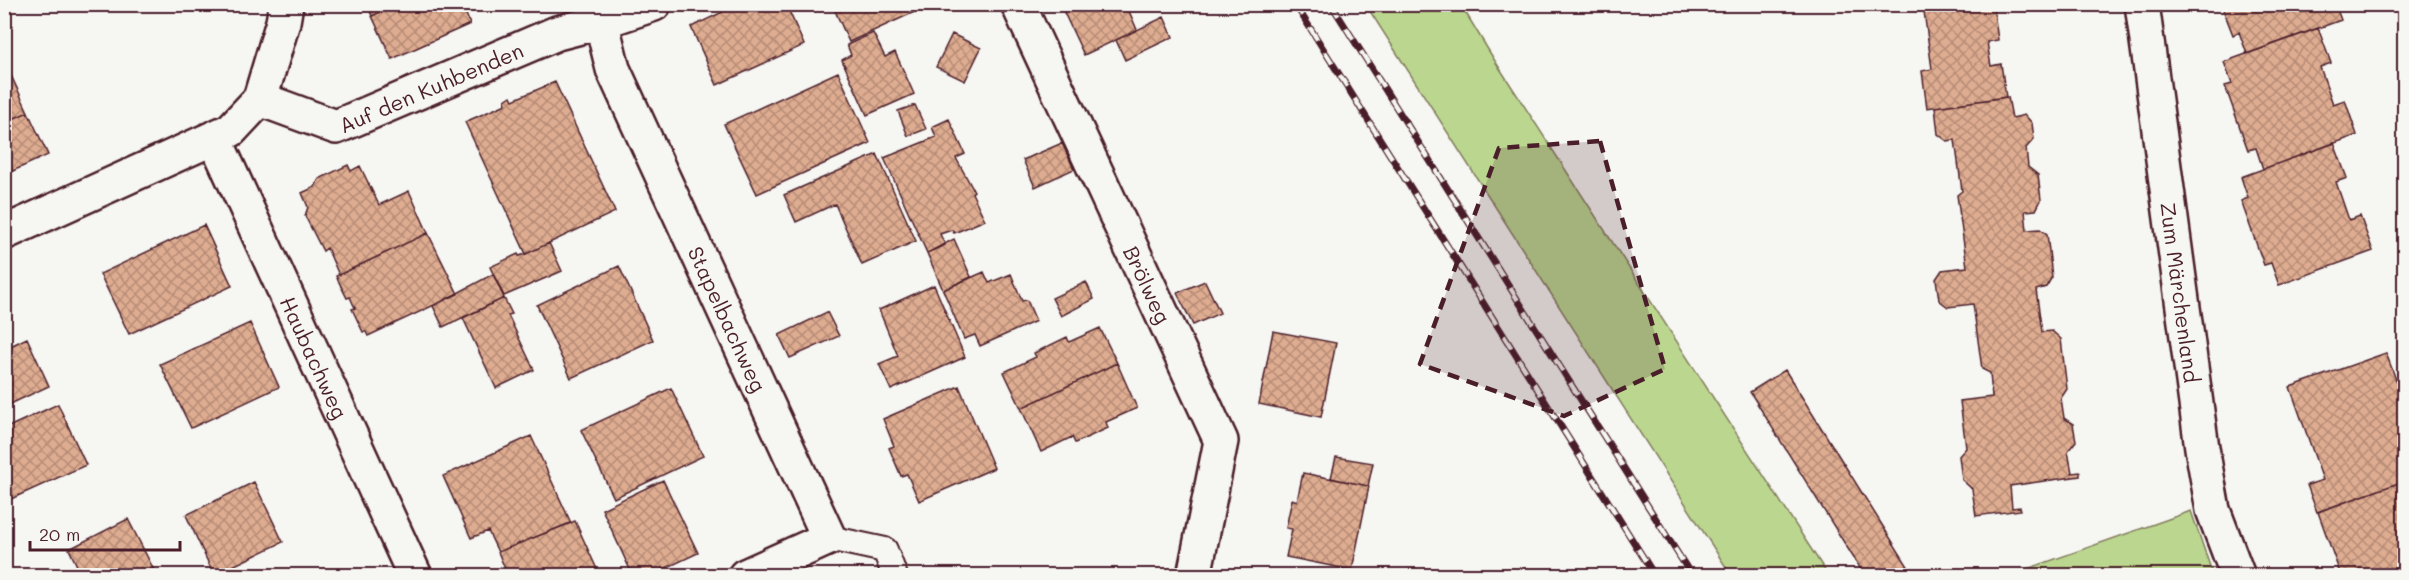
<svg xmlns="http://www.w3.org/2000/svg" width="2409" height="580" font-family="Mali,sans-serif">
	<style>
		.grass { fill: #bbd78f; stroke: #827b5d; stroke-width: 1.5 }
		.building { fill: url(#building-cross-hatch); stroke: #4a1f2b; stroke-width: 1.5 }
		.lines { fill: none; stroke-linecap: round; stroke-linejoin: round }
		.lane-casing { stroke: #4a1f2b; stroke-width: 28 }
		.street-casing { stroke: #4a1f2b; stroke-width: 38 }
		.lane { stroke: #f6f6f2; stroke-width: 24 }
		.street { stroke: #f6f6f2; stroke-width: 33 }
		.rail-casing { stroke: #4a1f2b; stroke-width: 7 }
		.rail { stroke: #f6f6f2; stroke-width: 4.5; stroke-dasharray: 14; stroke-linecap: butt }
		.marked { fill: #4a1f2b; fill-opacity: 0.2; stroke: #4a1f2b; stroke-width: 4.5; stroke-dasharray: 12 8; stroke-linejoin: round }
		.labels { text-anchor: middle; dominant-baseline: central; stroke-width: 4.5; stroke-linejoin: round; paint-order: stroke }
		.street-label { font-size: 21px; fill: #4a1f2b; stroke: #f6f6f2 }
	</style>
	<defs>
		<pattern id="building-cross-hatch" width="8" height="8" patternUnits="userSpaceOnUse" patternTransform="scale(1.5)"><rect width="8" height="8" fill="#deac90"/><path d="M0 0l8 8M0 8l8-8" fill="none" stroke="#b68b76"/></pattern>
	</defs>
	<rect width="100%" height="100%" fill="#f6f6f2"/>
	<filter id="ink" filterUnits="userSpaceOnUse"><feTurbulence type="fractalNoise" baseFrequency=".0167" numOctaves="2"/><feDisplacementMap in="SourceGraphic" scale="12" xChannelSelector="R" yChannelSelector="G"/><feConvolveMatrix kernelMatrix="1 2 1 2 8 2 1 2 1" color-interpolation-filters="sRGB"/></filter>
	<g filter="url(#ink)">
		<path class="grass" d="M1366,5h95l34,56 333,514h-97z
			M2191,511l22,64h-203z"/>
		<path class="building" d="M367,4h31l-26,12z
			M398,4h64l8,20 -78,35 -20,-43z
			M739,4h47l18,41 -87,40 -26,-58z
			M832,4h100l-83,38z
			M1060,4h66l11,26 -53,25z
			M1923,4l70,1 5,35 -11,2 4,24 10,-2 5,33 -79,11 -5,-37 10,-2z
			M2221,4h114l6,16 -94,34 -8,-22 -6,3z
			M1164,17l9,20 -48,23 -9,-20z
			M2318,28l13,35 -11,4 13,37 12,-4 12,35 -94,34 -7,-21 -8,2 -23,-64 7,-2 -8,-22z
			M873,33l12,24 10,-5 19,42 -47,21 -25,-55 9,-5 -4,-10z
			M952,34l29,14 -16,33 -29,-14z
			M8,69l20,43 -24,11v-52z
			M838,72l32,71 -113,51 -33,-70z
			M555,82l60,130 -89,42 -61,-132 41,-18 -1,-4 6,-4 2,4z
			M2008,97l4,21 13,-3 7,8 2,16 -8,9 2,19 10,8 3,25 -5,10 -11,1 2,19 13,-1 7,5 5,43 -6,10 -10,3 6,42 10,-1 9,8 6,50 -6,9 3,20 9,6 3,17 -8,10 4,22 8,-1v4l-70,10 2,22 8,-1 1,3 -45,6 -4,-27 -10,-9 -3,-24 7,-8 -6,-47 32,-4 -2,-24 -8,-4 -9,-65 -25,3 -9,-7 -3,-21 6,-9 25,-3 -10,-72 5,-4 -7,-51 -8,1 -9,-7 -3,-27z
			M915,105l11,24 -18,7 -10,-25z
			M28,112l20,43 -44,20v-52z
			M949,119l16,35 -9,4 18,33 -2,2 13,27 -31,13 -2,-3 -12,4 5,11 -18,8 -43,-95 52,-21 -4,-10z
			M1062,143l12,26 -39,18 -12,-27z
			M2334,143l13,35 -11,4 13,38 11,-4 13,35 -94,34 -8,-22 -7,2 -23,-64 7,-3 -7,-21z
			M877,154l39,87 -54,24 -27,-61 -39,18 -12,-27z
			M348,165l3,6 9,-5 19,39 30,-14 19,42 -89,42 -12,-27 -4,3 -18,-35 3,-9 -6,-14 13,-6 4,-8z
			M204,225l28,61 -103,48 -29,-60z
			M428,233l30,61 -90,42 -2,-4h-3l-11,-23 3,-1 -5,-11 -3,1 -11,-22z
			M954,239l17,38 -28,13 -16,-37z
			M549,243l13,28 -58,25 -14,-29 28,-13 1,2 7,-2z
			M619,266l34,74 -82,38 -34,-73z
			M984,272l5,11 22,-9 11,27 5,-1 9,21 -56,25 -5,-11 -11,4 -21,-49z
			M493,274l11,24 -61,29 -10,-21z
			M1205,281l15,32 -27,12 -16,-32z
			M1086,282l8,17 -33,17 -9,-18z
			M934,285l31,72 -74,33 -12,-26 19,-8 -19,-46z
			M504,298l8,16 -4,1 26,55 -38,18 -33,-70z
			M827,312l12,24 -49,22 -11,-23z
			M250,323l29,64 -88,41 -31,-64z
			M1100,328l17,35 -96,45 -17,-36 32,-15 -2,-4 33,-16 2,5z
			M1273,331l63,12 -15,74 -62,-13z
			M27,338l22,48 -45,21v-58z
			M2386,353l18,48v80l-87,31 -10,-27 16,-5 -33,-93z
			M1117,363l20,45 -31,14 2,6 -33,15 -3,-6 -31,15 -20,-44z
			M1785,370l129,206h-49l-115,-184z
			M959,386l35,82 -75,33 -12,-27 -6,2 -12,-28 5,-2 -11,-27z
			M671,388l32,68 -89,42 -33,-68z
			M58,404l28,61 -75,34 -7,-13v-57z
			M531,436l40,87 -73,29 -10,-21 -17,7 -28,-62z
			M1336,457l37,6 -5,23 -37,-8z
			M1303,473l66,13 -17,84 -66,-13 6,-28 -6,-1 6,-29 5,2z
			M663,480l35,73 -49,23h-16l-31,-67z
			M2404,481v95h-63l-23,-64z
			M254,482l29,60 -69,33 -28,-60z
			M128,519l29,57h-75l-13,-27z
			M575,521l25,55h-92l-10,-24z"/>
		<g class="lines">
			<g class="lane-casing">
				<path id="lane" d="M829,538l56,12 10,26"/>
			</g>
			<g class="street-casing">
				<g id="street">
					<path id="s1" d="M597,4l16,65 216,469 -84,38"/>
					<path id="s2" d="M1018,4l203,437 -27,135"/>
					<path id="s3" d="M2142,4l60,444 11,62 25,66"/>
					<path id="s4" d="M260,99l76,28 221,-94 46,-12 51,-17"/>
					<path id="s5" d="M215,139l200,437"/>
					<path d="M4,233l227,-103 29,-31 23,-77 3,-18"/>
				</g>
			</g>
			<use href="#lane" class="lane"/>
			<use href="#street" class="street"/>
			<g class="rail-casing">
				<path id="rail" d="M1295,4l360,572
					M1331,4l361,572"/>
			</g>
			<use href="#rail" class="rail"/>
		</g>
	</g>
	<path class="marked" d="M1600,141l65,228 -101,47 -144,-52 79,-216z"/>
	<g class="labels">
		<g class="street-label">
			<text stroke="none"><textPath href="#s4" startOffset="184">Auf den Kuhbenden</textPath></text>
			<text stroke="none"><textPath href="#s2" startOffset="309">Brölweg</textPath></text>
			<text stroke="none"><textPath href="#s3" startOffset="291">Zum Märchenland</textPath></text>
			<text stroke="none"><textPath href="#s1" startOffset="342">Stapelbachweg</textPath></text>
			<text stroke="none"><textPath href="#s5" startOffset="240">Haubachweg</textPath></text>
		</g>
	</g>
	<rect width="2409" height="580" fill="none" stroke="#f6f6f2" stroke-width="24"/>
	<rect x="12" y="12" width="2385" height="556" fill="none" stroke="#4a1f2b" stroke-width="2" filter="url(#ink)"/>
	<path d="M30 541v9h150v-9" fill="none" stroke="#4a1f2b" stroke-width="3"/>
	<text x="39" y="541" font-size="18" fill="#4a1f2b" stroke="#f6f6f2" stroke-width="4.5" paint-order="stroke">20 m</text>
</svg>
